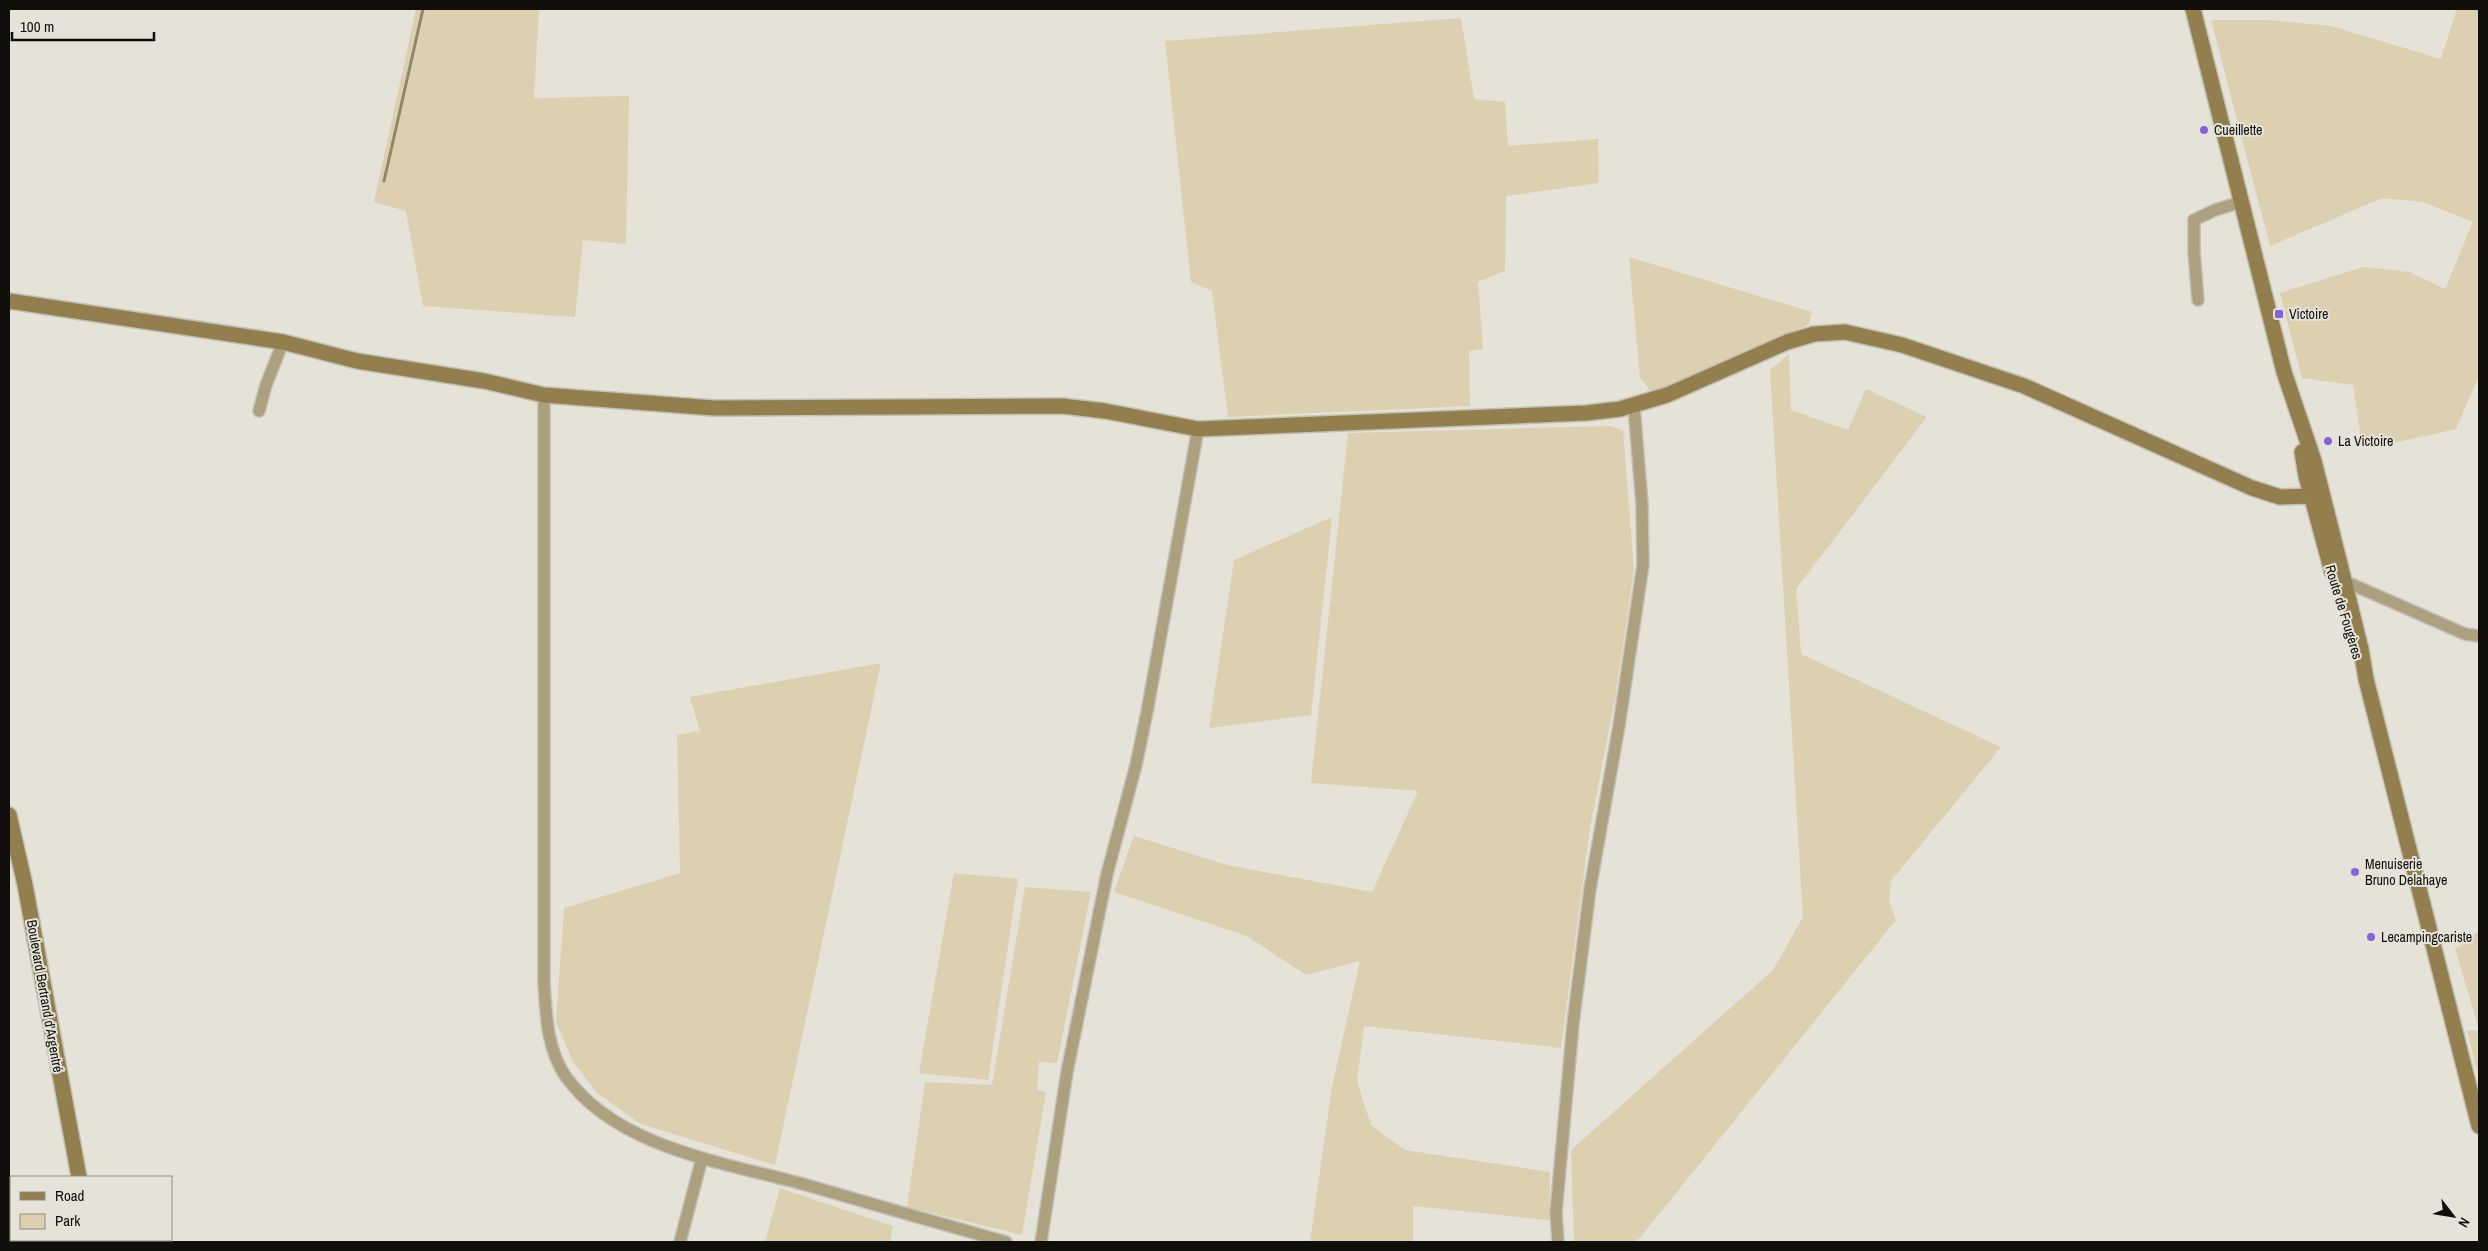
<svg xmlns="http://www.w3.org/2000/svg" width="2488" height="1251" font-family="'Archivo Narrow',sans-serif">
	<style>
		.green { fill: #dcd0b0 }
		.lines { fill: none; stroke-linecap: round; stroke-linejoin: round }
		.stream { stroke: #928768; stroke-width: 3 }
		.street-casing { stroke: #c3c0b7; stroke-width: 14 }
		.secondary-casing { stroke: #c3c0b7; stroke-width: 18 }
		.street { stroke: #aca07f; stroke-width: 11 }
		.secondary { stroke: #927f4d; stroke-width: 15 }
		.poi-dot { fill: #8561dc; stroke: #e5e2d8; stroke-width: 2 }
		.labels { text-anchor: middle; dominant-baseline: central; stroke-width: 4; stroke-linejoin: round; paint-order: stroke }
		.poi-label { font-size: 14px; fill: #0f0e0b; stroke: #e5e2d8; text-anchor: start }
		.street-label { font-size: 14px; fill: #0f0e0b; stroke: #e5e2d8 }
	</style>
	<rect width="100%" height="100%" fill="#e5e2d8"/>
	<path class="green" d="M416,9h123l-5,89 95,-2 -3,148 -43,-4 -8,77 -152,-11 -17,-95 -32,-9z
		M2457,9h22v367l-23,53 -63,14 -31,2 -9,-60 -51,-7 -22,-85 83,-26 46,5 36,17 28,-67 -50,-20 -41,-4 -112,48 -59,-226h56l64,6 110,33z
		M1461,18l13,81 31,3 3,44 90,-7 1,44 -93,13 -1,75 -27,11 5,67 -14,2 1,55 -242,11 -16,-126 -21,-9 -26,-241z
		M1629,257l183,55 -3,12 -150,68 -9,-2 -10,-12z
		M1789,354l2,56 57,20 18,-41 61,28 -131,172 5,65 200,93 -110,134 -2,21 7,18 -257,319 -7,3h-58l-3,-92 202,-180 30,-53 -33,-547z
		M1610,426l13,4 11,140 -19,129 -25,129 -29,220 -197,-22 -7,55 14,44 34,25 145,22 -1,48 -136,-14v36h-103l22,-155 28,-126 -54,14 -59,-39 -133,-44 20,-56 93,29 145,27 46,-101 -107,-8 37,-350z
		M1332,517l-21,198 -102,13 25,-168z
		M881,663l-106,502 -134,-41 -44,-31 -24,-31 -17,-40 8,-114 116,-35 -3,-138 23,-4 -10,-34z
		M954,873l64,6 -30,201 -69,-7z
		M1025,887l66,5 -34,171 -18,-1 -2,28 9,2 -24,143 -115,-28 18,-125 67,3z
		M2479,931v98l-24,-80z
		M2467,1030l12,1v48z
		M780,1188l113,38 -3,16h-125z"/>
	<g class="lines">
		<path class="stream" d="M384,181l39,-172"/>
		<g class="street-casing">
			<path id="street" d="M2198,300l-4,-48v-32l21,-10 26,-8
				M544,395v587c2,33 3,68 22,95 53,73 163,86 244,109 65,19 131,38 196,56
				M259,411l7,-26 17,-43
				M2346,586l5,-2 114,50 14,2
				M680,1242l22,-84
				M1041,1242l26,-170 40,-198 29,-109 11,-53 51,-283
				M1558,1242l-2,-30 17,-188 17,-135 29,-163 24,-161 -1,-61 -8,-98"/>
		</g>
		<g class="secondary-casing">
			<path id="secondary" d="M2193,9l91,363 30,89 25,99 22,89 5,30 113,447
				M9,301l274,41 74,19 127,20 60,14 170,13 348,-2 43,5 93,18 388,-16 34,-4 47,-14 120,-53 27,-8 31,-2 57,13 122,41 228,102 28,9 32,-1
				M2302,452l4,24 26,96
				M9,815l16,70 54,292
				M90,1240l1,2"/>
		</g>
		<use href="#street" class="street"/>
		<use href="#secondary" class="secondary"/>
	</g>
	<g class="poi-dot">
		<circle cx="2204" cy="130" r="5"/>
		<rect x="2274" y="309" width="10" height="10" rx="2.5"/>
		<circle cx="2328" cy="441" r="5"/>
		<circle cx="2355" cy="872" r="5"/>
		<circle cx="2371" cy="937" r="5"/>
	</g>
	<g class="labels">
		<g class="poi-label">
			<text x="2214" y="130">Cueillette</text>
			<text x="2289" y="314">Victoire</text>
			<text x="2338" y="441">La Victoire</text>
			<text x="2365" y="864">Menuiserie<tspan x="2365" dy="16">Bruno Delahaye</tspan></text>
			<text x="2381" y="937">Lecampingcariste</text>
		</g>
		<g class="street-label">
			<text transform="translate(2344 612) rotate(73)">Route de Fougères</text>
			<text transform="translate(45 996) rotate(80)">Boulevard Bertrand d'Argentré</text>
		</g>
	</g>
	<rect width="2488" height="1251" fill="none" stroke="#0f0e0b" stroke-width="20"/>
	<rect x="10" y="1176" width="162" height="65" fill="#e5e2d8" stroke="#8f8d86"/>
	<rect x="20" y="1192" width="25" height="8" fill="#927f4d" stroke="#8f8d86"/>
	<text x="55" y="1201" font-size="15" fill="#0f0e0b">Road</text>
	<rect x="20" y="1214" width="25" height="15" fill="#dcd0b0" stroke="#8f8d86"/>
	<text x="55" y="1226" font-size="15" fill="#0f0e0b">Park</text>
	<g transform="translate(2453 1216) rotate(121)" stroke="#e5e2d8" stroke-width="4" paint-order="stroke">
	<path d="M0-4L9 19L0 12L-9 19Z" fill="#0f0e0b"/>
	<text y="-8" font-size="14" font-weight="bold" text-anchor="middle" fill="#0f0e0b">N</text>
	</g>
	<path d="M12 32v8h142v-8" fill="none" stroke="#0f0e0b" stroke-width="2.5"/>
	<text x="20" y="32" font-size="15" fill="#0f0e0b" stroke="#e5e2d8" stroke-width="4" paint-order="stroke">100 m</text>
</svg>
